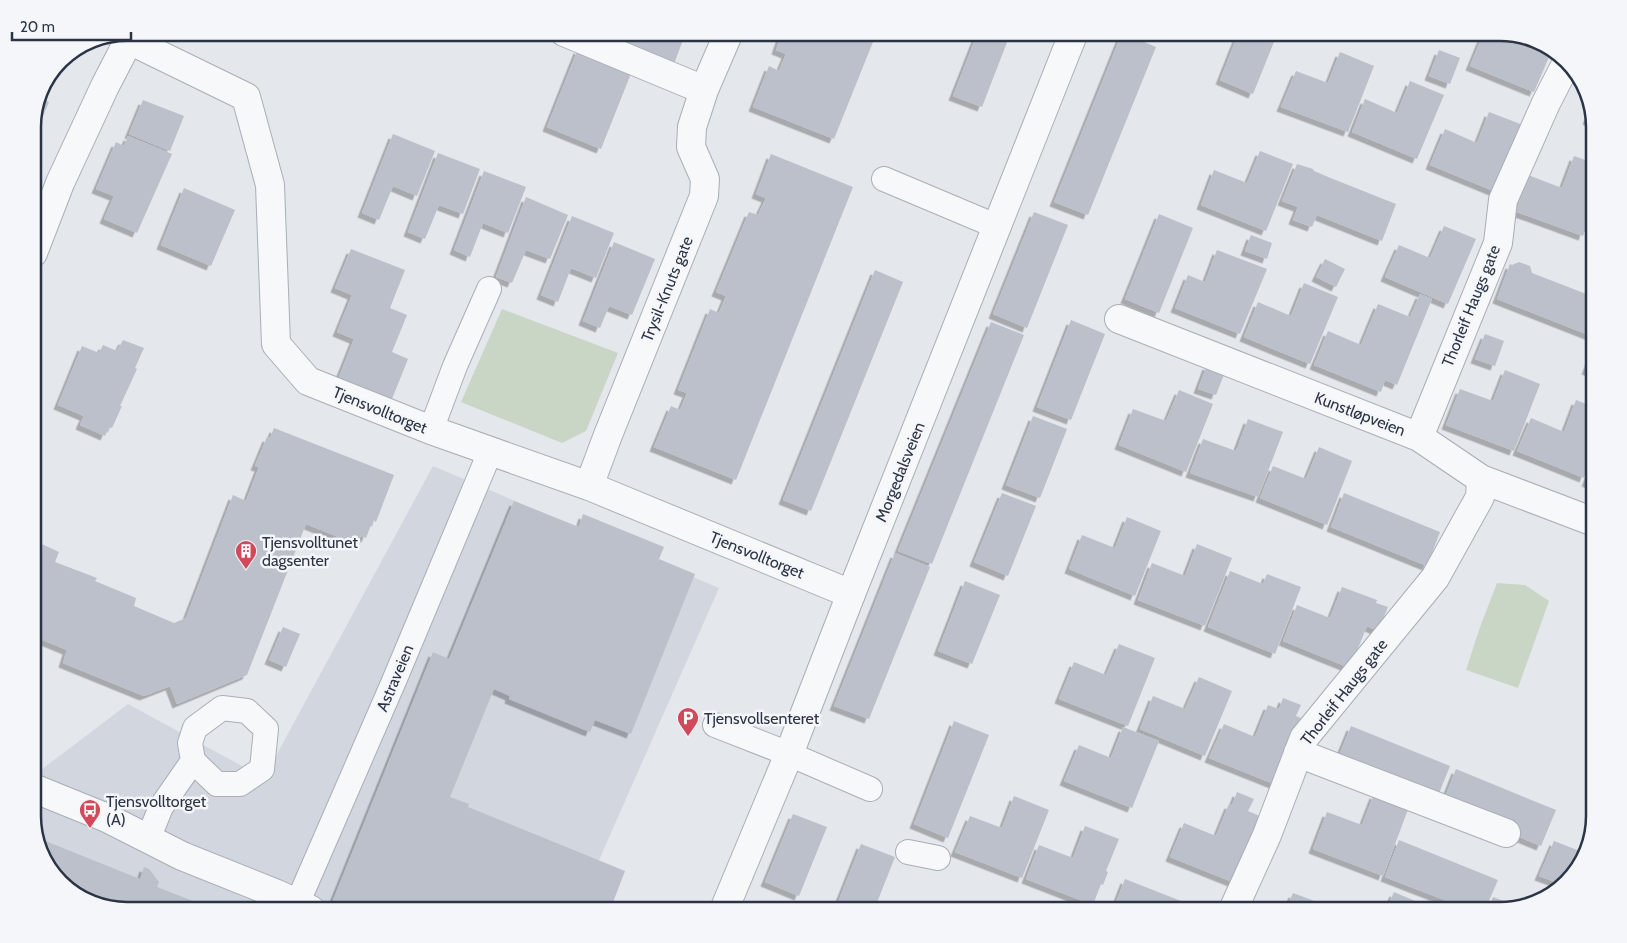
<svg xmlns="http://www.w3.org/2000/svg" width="1627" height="943" font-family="Cabin,sans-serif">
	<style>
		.built { fill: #d2d6de }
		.green { fill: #c9d6c5 }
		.building { fill: #bbc0ca; filter: url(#shadow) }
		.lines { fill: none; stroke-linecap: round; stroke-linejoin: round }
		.service-casing { stroke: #a9aeb7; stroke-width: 26 }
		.pedestrian-casing { stroke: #a9aeb7; stroke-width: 30 }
		.minor-casing { stroke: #a9aeb7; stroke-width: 30 }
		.tertiary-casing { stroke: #a9aeb7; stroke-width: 30 }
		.service { stroke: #f7f8fa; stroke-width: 24 }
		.pedestrian { stroke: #f7f8fa; stroke-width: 28 }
		.minor { stroke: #f7f8fa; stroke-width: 28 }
		.tertiary { stroke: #f7f8fa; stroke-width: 28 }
		.labels { text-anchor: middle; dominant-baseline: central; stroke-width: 5; stroke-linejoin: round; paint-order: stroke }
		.street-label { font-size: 16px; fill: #2b3445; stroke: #f4f6f9 }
		.poi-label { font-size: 16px; fill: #2b3445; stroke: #f4f6f9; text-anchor: start }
		.rim { fill: none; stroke: #2b3445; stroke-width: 2.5 }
	</style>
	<defs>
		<filter id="shadow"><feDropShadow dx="-4.5" dy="4.5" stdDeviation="0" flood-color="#0004"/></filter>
	</defs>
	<rect width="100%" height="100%" fill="#e4e7ec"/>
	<path class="built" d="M433,466l286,122 -142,322h-450l-79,-42 -15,-46v-46l95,-72 136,74z"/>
	<path class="green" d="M502,309l116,44 -32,78 -24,12 -101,-41z
		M1497,583l28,2 24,16 -31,87 -52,-18 14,-43z"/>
	<path class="building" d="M624,32h62l-14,37 -54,-22z
		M782,32h95l-43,107 -81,-32 16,-41 10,5 7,-17 -10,-4z
		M978,32h33l-29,75 -29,-11z
		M1239,32h39l-25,62 -33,-14z
		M1484,32l32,13 3,-7 28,7 5,5 -18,42 -64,-26z
		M1122,33l34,14 -68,168 -34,-13z
		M578,49l54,22 -31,78 -54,-22z
		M1439,50l21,8 -10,26 -21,-8z
		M1340,52l34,14 -26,66 -67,-25 15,-36 32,12z
		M1410,81l34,14 -27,64 -65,-27 13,-33 32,14z
		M43,99l6,3 -6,14 -3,-1 -7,15v-9z
		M143,100l41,16 -14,35 -41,-17z
		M1591,110l3,11v3l-7,-4z
		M1489,112l34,13 -27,67 -66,-27 15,-36 32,14z
		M393,134l42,17 -18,45 -24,-10 -14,34 -17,-7z
		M128,136l44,18 -35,79 -33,-14 10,-23 -18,-7 20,-47 8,4z
		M1260,151l33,13 -27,67 -65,-26 13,-35 33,13z
		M438,153l42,16 -17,45 -24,-9 -14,34 -17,-7z
		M771,154l82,33 -117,293 -82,-33 17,-41 9,4 7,-17 -9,-3 32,-81 9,4 7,-17 -10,-4 33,-80 9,3 8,-17 -10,-4z
		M1574,156l20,7v44l-11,29 -69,-25 14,-36 34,13z
		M1297,164l16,5 1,2 19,8 63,25 -14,37 -65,-26 -5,12 -19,-7 5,-13 -16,-6z
		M484,171l42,16 -18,46 -25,-10 -13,34 -16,-7z
		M184,188l51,22 -24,56 -50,-21z
		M526,197l42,18 -18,44 -24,-9 -14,33 -16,-6z
		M1034,212l34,13 -41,103 -34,-14z
		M1159,214l34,14 -34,85 -34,-14z
		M572,216l42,17 -18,45 -25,-10 -13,34 -17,-7z
		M1444,226l32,13 -28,65 -63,-27 14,-32 31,13z
		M1251,235l21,8 -5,16 -22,-8z
		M614,242l41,17 -23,56 -23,-9 -9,22 -17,-7z
		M351,249l54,21 -15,38 17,7 -15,37 16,7 -16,40 -53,-22 15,-38 -17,-7 15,-37 -17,-7z
		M1217,250l50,19 -27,65 -65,-26 13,-33 17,7z
		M1325,259l20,10 -9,18 -20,-10z
		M1519,262l11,4 2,7 62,24v40l-97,-38 13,-35 2,1z
		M875,270l28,12 -92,229 -28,-11z
		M1304,283l34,14 -28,67 -66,-27 14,-35 33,14z
		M1420,294l12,5 -35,86 -12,-5 -4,12 -67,-27 14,-34 33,14 17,-41 32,13z
		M1071,320l34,14 -34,86 -34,-13z
		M991,322l33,13 -92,229 -34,-13z
		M1485,334l19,7 -9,25 -20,-7z
		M123,340l21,8 -9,20 2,1 -17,37h2l-10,22 -3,-1 -4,9 -25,-11 4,-9 -26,-11 24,-59 17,7 4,-8 14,6z
		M1594,349v24l-8,-3z
		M1207,365l18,7 -9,23 -18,-6z
		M1505,370l35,14 -26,67 -68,-26 14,-36 33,12z
		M1179,390l34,14 -27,68 -67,-27 14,-36 33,12z
		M1576,400l18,7v45l-10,26 -67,-27 14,-33 33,14z
		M1033,416l34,13 -27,69 -34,-13z
		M1248,419l35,13 -25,65 -68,-24 13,-34 33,12z
		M274,428l120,47 -18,47 -3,-2 -7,18 -5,-2 -3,6 -6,-2 -1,2 -45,-18 -59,151 -70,29 -7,-18 -26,10 -81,-33 4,-13 -34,-14v-96l26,12 -4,10 42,16 -2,3 41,17 -2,8 40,17 12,-5 47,-123 13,6 13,-34 -4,-1 12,-29 3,1z
		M1319,447l33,14 -25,64 -67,-27 13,-32 33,13z
		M1594,462v23l-8,-3z
		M1002,493l34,13 -28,70 -34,-14z
		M1344,493l96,39 -13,34 -96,-39z
		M514,501l65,26 4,-13 81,33 -5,12 36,15 -64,160 -36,-14 -5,12 -81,-33 1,-3 -16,-7 -44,108 19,7 -1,3 157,64 -15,39h-281l104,-258 16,7z
		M1127,517l34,14 -26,65 -66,-27 13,-34 33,13z
		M1197,544l35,14 -27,68 -67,-26 14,-37 33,13z
		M895,553l35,14 -61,152 -35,-13z
		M1230,571l33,13 4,-10 34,13 -26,67 -67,-27z
		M965,581l35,14 -28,69 -34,-13z
		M1342,587l35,13 -1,3 12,4 -10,24 -11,-5 -17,42 -67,-27 14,-36 33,13z
		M283,627l17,7 -14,33 -17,-7z
		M1119,644l36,14 -27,68 -69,-27 15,-37 32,13z
		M1199,677l33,14 -27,65 -65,-27 13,-33 32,13z
		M1283,698l18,7 -5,11 5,2 -27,66 -65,-26 15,-34 31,13 13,-32 11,4z
		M954,721l35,14 -41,103 -34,-14z
		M1351,726l99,40 -14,35 -100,-38z
		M1123,727l36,14 -27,67 -68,-27 15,-36 32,13z
		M1456,769l100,41 -15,36 -99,-41z
		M1237,792l17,7 -6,12 14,6 -27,66 -65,-26 14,-34 32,13 13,-32 3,1z
		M1374,794l35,13 -26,69 -70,-27 14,-37 35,13z
		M1014,796l35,14 -27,68 -67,-26 15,-36 32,12z
		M793,814l34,13 -28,69 -34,-14z
		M1085,826l34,13 -13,32 2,1 -5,13 -2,-1 -8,21 -67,-26 13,-34 34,13z
		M38,838l102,41 4,-12 5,2 10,13 -2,5 41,16 -3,7 -68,1 -47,-13 -32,-30z
		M1399,840l99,40 -13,30h-15l-85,-33z
		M1554,841l31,12 -3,10 -21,21 -22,-8z
		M861,844l34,13 -21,53h-39z
		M1125,879l79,31h-91z
		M1394,892l21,9 -5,9h-24z
		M1293,893l35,13 -2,4h-40z
		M1493,897l24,9 -17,4h-12z
		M757,901l25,9h-28z"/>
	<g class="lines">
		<g class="service-casing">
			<path id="service" d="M884,179l114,48
				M431,430l24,-64 34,-77
				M222,708l25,3 19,18 -4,40 -22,15h-23l-24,-23 -3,-18 5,-15z
				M715,725l74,29 81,35
				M148,839l13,-32 32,-46
				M908,852l30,6
				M297,904l97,-223 96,-229"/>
		</g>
		<g class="pedestrian-casing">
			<path id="pedestrian" d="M1298,753l208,80"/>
		</g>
		<g class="minor-casing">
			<path id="minor" d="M564,32l140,58
				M129,40l117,57 24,88 6,159 32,37 123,49 158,56 262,108
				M33,253l27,-70 45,-97 28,-54
				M1119,319l300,118 62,42 113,43
				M1419,437l79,-194 5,-43 43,-97 20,-39
				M589,486l19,-51 96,-239 1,-17 -14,-32 1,-20 12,-37 25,-58
				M33,788l74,30 75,38 95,38 34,16
				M1233,910l34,-75 37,-97 131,-160 45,-81 1,-18"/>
		</g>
		<g class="tertiary-casing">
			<path id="tertiary" d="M724,910l65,-156 62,-160 223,-562"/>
		</g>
		<use href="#service" class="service"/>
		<use href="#pedestrian" class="pedestrian"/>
		<use href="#minor" class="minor"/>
		<use href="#tertiary" class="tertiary"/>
	</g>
	<defs>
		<g id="building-pin" transform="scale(1.125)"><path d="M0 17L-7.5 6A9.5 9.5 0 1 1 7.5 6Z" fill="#d1495b" stroke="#f4f6f9"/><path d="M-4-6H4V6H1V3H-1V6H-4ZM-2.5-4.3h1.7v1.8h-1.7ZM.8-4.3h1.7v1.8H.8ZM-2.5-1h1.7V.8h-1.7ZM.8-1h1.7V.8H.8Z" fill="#fff"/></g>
		<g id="parking-pin" transform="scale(1.125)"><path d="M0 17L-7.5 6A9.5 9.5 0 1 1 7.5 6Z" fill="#d1495b" stroke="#f4f6f9"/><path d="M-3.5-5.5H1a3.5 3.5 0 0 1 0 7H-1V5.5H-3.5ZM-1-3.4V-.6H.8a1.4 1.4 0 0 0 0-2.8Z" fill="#fff"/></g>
		<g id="bus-pin" transform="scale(1.125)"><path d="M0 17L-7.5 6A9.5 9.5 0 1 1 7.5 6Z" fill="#d1495b" stroke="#f4f6f9"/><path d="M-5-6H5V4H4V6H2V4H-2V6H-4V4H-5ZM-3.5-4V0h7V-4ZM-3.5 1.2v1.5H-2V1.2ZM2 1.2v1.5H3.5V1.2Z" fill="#fff"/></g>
	</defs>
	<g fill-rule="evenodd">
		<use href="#building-pin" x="246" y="551"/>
		<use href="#parking-pin" x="688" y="718"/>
		<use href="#bus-pin" x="90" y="810"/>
	</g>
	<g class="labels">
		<g class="street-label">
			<text transform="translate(667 289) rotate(-68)">Trysil-Knuts gate</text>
			<text transform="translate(1471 306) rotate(-68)">Thorleif Haugs gate</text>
			<text transform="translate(380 410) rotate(22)">Tjensvolltorget</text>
			<text transform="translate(1360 414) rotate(21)">Kunstløpveien</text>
			<text transform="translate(900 472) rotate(-68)">Morgedalsveien</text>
			<text transform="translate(757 555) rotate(22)">Tjensvolltorget</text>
			<text transform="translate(395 678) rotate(-67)">Astraveien</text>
			<text transform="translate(1344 692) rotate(-52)">Thorleif Haugs gate</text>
		</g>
		<g class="poi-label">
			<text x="262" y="542">Tjensvolltunet<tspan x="262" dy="18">dagsenter</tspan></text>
			<text x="704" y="718">Tjensvollsenteret</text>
			<text x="106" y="801">Tjensvolltorget<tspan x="106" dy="18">(A)</tspan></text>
		</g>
	</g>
	<path d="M0 0H1627V943H0ZM127 41H1500A86 86 0 0 1 1586 127V816A86 86 0 0 1 1500 902H127A86 86 0 0 1 41 816V127A86 86 0 0 1 127 41Z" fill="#f4f6f9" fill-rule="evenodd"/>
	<path class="rim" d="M127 41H1500A86 86 0 0 1 1586 127V816A86 86 0 0 1 1500 902H127A86 86 0 0 1 41 816V127A86 86 0 0 1 127 41Z"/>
	<path d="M12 32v8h119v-8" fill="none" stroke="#2b3445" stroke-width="2.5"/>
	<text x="20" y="32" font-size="15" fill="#2b3445" stroke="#f4f6f9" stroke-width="4" paint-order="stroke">20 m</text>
</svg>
